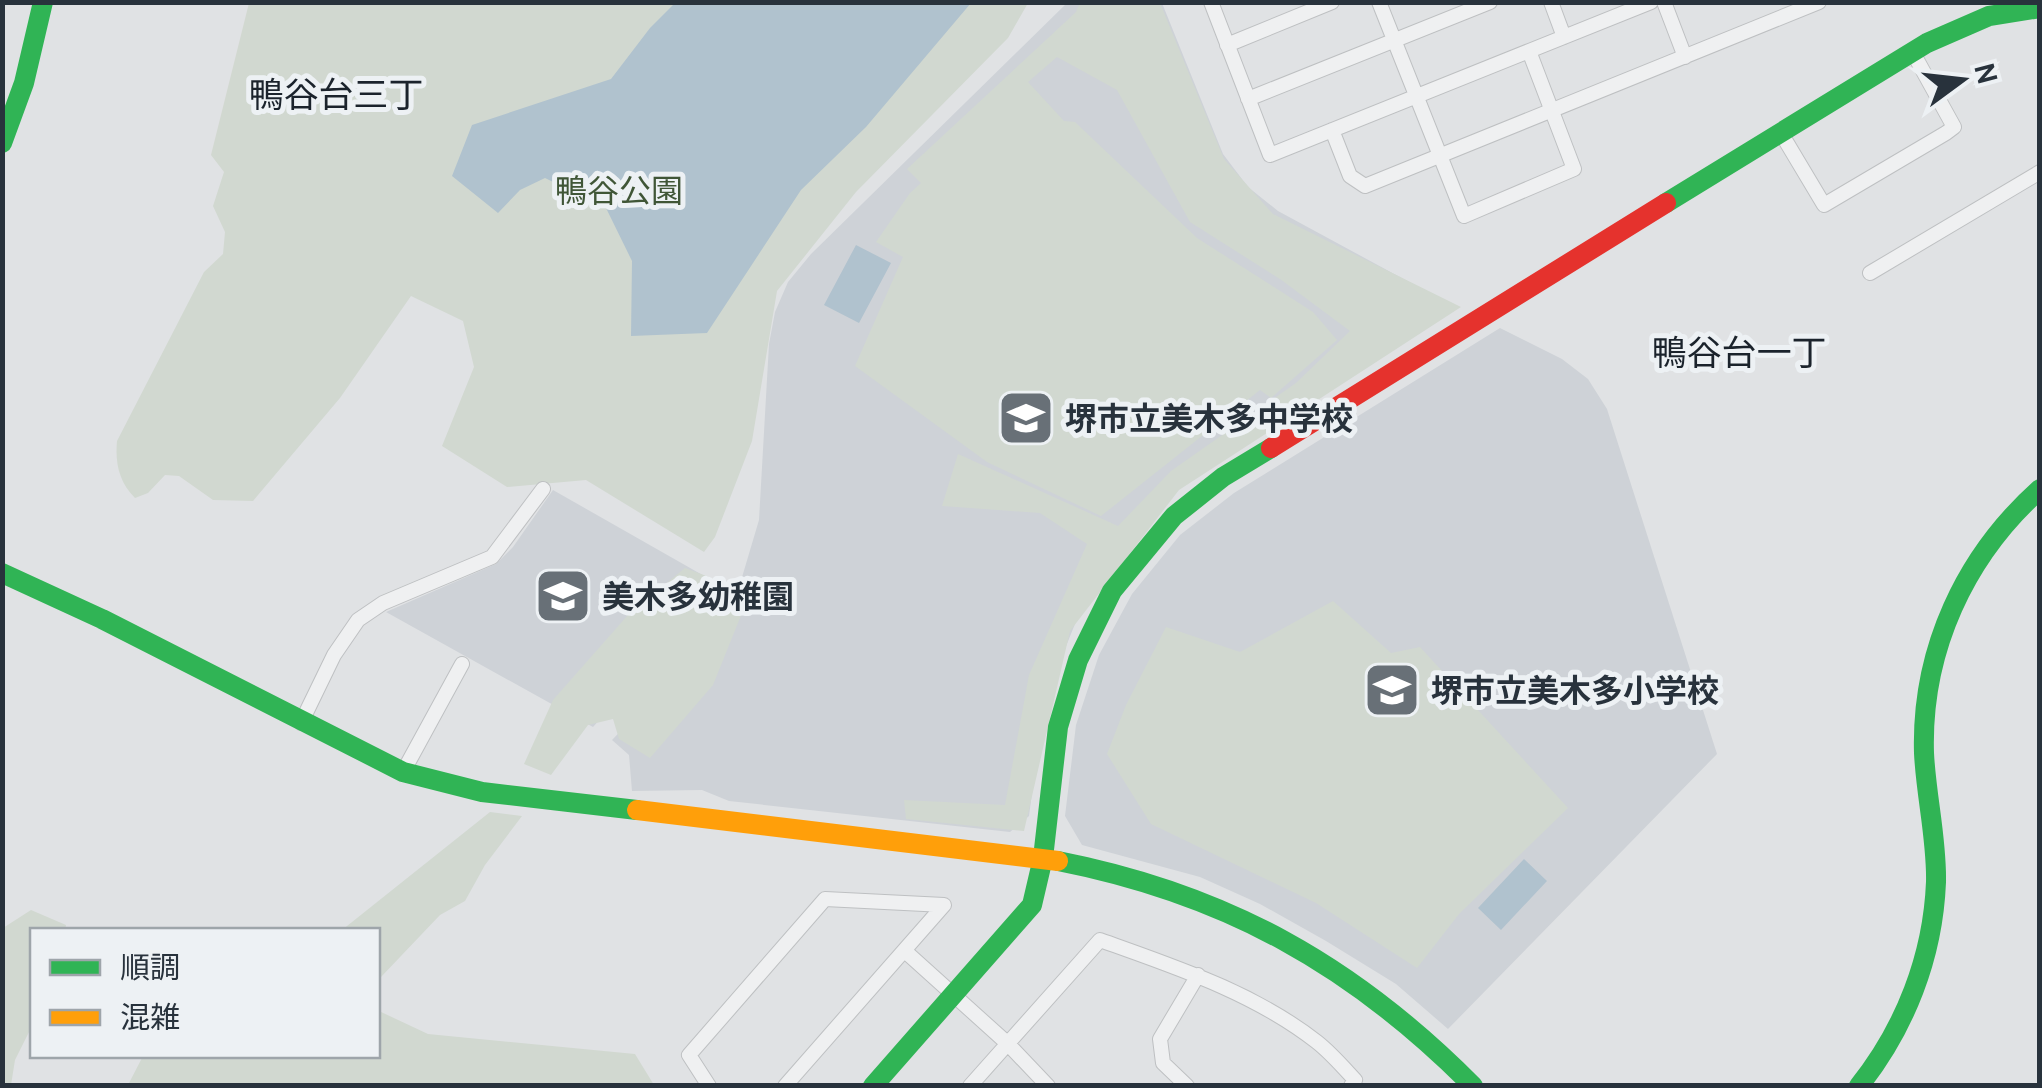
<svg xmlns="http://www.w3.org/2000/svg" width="2042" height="1088" font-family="Cabin,'Noto Sans JP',sans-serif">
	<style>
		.built { fill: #ced2d7 }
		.green { fill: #d1d8d0 }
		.water { fill: #b0c2ce }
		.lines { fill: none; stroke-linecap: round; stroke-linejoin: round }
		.street-casing { stroke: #bec0c2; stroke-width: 16 }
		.street { stroke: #eff0f1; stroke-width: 14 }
		.fast { stroke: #30b455; stroke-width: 20 }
		.slow { stroke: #ff9f0a; stroke-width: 20 }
		.jam { stroke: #e5322d; stroke-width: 20 }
		.labels { text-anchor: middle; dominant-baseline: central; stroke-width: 10; stroke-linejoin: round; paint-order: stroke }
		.park-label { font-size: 32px; fill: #405637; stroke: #edf1f4 }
		.poi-label { font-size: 32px; font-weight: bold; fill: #28323c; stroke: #edf1f4; text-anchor: start }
		.neighbourhood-label { font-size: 35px; fill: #1b232c; stroke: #edf1f4 }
	</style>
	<rect width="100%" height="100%" fill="#e0e2e4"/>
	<path class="built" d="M1067,3h95l61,151 25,33 30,24 179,97 -285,183 -91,118 -37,92 -15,115 -19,16 -281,-31 -27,-11 -70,1 -3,-36 -17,-15 87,-90 41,-66 19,-64 10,-176 6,-32 13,-30 23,-28z
		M1500,328l62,31 26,20 19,30 110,345 -269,275 -52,-45 -70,-43 -66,-37 -60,-27 -118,-32 -17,-29 11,-91 23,-70 33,-61 48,-59 54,-42z
		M553,490l160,91 -29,46 -91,100 -207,-115 110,-48 17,-17z"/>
	<path class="green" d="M249,3h779l-20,35 -152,154 -79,99 -25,150 -37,96 -11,15 -118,-72 -79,7 -65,-41 32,-79 -11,-46 -52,-25 -71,102 -87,103 -40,-1 -34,-24 -14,-1 -17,18 -13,5c-16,-16 -20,-35 -18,-57l87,-169 19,-18 2,-22 -12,-26 11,-34 -13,-17z
		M1080,3h80l64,156 49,55 188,93 -282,183 -109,141 -46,200 -118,-12 -2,-19 101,5 24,-130 58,-131 -47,-31 -98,-7 16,-52 160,72 53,-55 125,-88 54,-52 -70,-52 -90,-57 -73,-132 -60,-33 -29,25 36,39 11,1 122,116 116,74 24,28 -66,58 -11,-8 -159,126 -114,-54 -132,-96 48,-109 -27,-15 34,-49 11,-10 -14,-14 169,-157z
		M685,568l43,16 18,19 -33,82 -63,73 -31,-19 -6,-20 -25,6 -37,50 -27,-11 29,-64 75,-85z
		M1333,601l58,52 29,-6 148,161 -109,106 -42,54 -101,-65 -165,-79 -44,-70 19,-49 40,-78 74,25z
		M490,812l32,4 -37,49 -20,36 -25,14 -59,62 -2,34 49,23 207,20 19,31h-526l15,-29h235v-126h-36z
		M31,910l35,15 -1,5h-33v96l-17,34 -4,25h-8v-157z"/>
	<path class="water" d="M675,3h296l-105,124 -65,63 -94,143 -76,3 1,-75 -26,-53 -61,-30 -25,12 -22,23 -46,-37 20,-51 139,-46 39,-51z
		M856,245l35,18 -32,60 -35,-18z
		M1524,859l23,22 -46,49 -23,-22z"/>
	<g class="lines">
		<g class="street-casing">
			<path id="street" d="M1211,2l59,153 381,-153
				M1379,2l85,214 110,-47 -45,-118
				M1551,2l13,35
				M1664,2l21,55
				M1227,45l105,-43
				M1248,99l242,-97
				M1332,130l18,46 15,10 454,-184
				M1781,133l43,72 122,-72 8,-6 -42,-76
				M1870,273l170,-101
				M301,723l33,-68 24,-35 25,-17 109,-46 51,-68
				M403,772l59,-108
				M906,952l101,91 41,43
				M709,1086l-20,-31 136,-156 119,6 -159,181
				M970,1086l130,-146c75,27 153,52 217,102 14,11 26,25 38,38l-4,6
				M1187,1086l-24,-23 -3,-24 38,-64"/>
		</g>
		<use href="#street" class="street"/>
		<path class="fast" d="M2,143l22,-60 19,-81
			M1666,203l261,-160 62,-27 51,-8
			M2,573l100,46 301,153 79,20 155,18
			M1058,861c168,33 295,104 415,225
			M873,1086l159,-181 11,-47 15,-131 20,-67 34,-69 62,-75 49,-39 48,-29
			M1859,1086c46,-58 74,-129 77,-204 1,-43 -10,-86 -12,-129 -3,-103 41,-197 116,-264"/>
		<path class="slow" d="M637,810l421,51"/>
		<path class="jam" d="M1271,448l395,-245"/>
	</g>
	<defs>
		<g id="school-square" transform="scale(2.875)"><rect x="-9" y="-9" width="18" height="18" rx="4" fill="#687077" stroke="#edf1f4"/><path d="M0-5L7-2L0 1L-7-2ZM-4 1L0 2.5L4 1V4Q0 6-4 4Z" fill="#fff"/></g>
	</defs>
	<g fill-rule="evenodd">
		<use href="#school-square" x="1026" y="418"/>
		<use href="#school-square" x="563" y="596"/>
		<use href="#school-square" x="1392" y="690"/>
	</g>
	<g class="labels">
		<g class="park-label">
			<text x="619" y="190">鴨谷公園</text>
		</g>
		<g class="poi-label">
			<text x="1065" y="418">堺市立美木多中学校</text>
			<text x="602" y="596">美木多幼稚園</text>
			<text x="1431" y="690">堺市立美木多小学校</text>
		</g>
		<g class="neighbourhood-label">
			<text x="336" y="94">鴨谷台三丁</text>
			<text x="1739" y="352">鴨谷台一丁</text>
		</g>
	</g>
	<rect width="2042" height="1088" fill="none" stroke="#28323c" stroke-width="10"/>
	<rect x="30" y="928" width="350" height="130" fill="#edf1f4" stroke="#9ea5aa" stroke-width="2.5"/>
	<rect x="50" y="960" width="50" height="15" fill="#30b455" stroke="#9ea5aa" stroke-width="2.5"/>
	<text x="120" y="978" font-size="30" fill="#28323c">順調</text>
	<rect x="50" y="1010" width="50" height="15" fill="#ff9f0a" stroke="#9ea5aa" stroke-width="2.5"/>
	<text x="120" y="1028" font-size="30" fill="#28323c">混雑</text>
	<g transform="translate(1962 80) rotate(75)" stroke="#edf1f4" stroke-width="8" paint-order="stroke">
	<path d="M0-8L18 38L0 25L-18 38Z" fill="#28323c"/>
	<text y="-15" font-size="28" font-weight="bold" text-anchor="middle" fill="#28323c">N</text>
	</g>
</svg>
